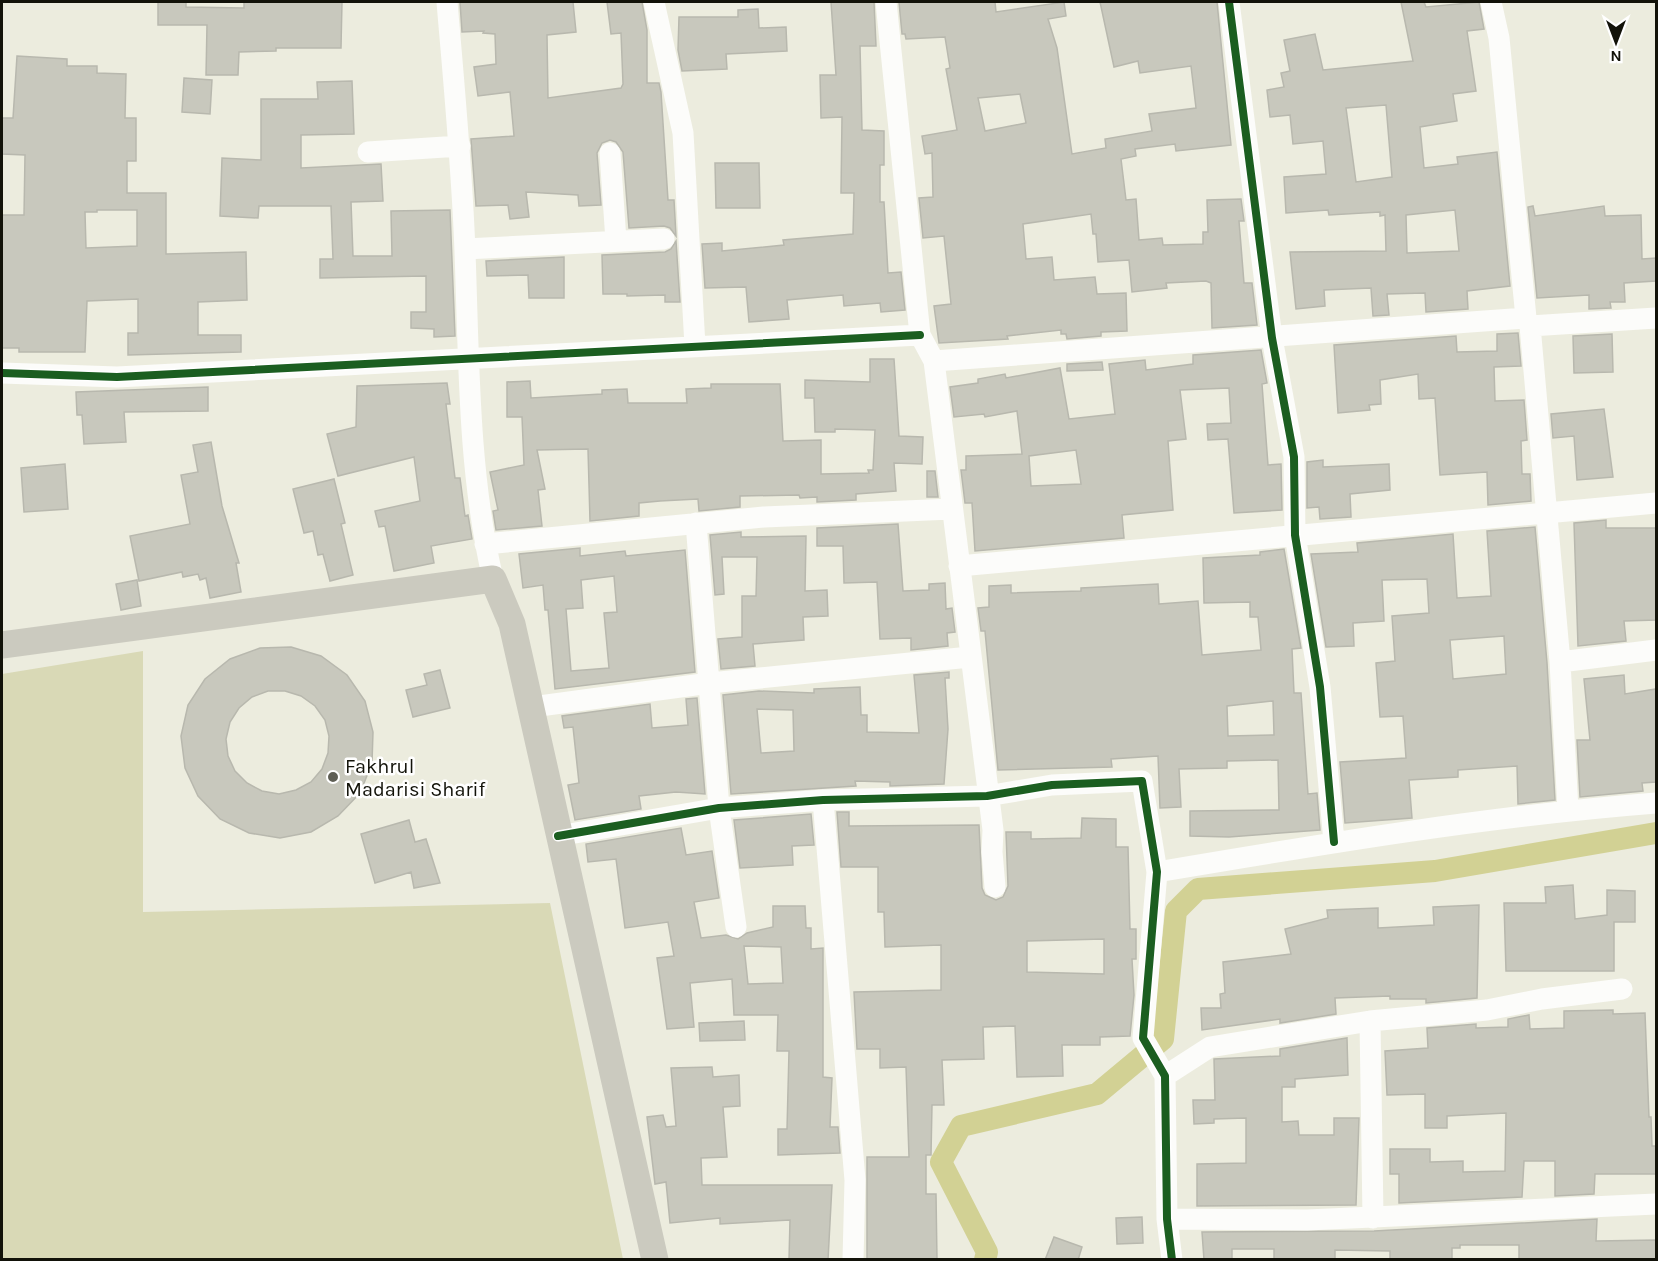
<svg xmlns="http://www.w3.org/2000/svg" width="1658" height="1261" font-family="Karla,sans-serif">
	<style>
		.green { fill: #d9d9b6 }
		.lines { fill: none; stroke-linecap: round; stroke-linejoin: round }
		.canal { stroke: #d2d194; stroke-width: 22 }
		.building { fill: #c8c8bd; stroke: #b8b8ae; stroke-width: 1.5; fill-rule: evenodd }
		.minor { stroke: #fcfcfa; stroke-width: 21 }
		.major { stroke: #cbcabf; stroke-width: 27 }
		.cycleway-casing { stroke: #fff; stroke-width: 11 }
		.cycleway { stroke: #1b5e20; stroke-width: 8 }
		.poi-dot { fill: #5e5e54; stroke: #fff; stroke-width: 2 }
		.labels { text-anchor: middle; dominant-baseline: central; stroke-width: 5; stroke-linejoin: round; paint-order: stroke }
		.poi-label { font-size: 20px; fill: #121209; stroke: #fff; text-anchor: start }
	</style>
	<rect width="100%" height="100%" fill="#ececde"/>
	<path class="green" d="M143,651v261l407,-9 73,356h-621v-585z"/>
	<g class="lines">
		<path class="canal" d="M985,1260l2,-8 -46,-90 20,-36 136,-32 66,-55 13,-128 22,-22 237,-18 221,-38"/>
	</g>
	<path class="building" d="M158,2h28v5l58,1v-6h98l-1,46h-65v3l-37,1 -1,23h-32l1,-50h-49z
		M460,2h113l3,30 -29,3 1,63 73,-10 2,-4 -2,-51 -10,1 -4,-32h35l5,28v53h12l2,9 7,108h6l2,36 -6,-8 -6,-2 -35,2 -6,-76 -7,-10 -6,-2 -8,3 -5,10 4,52 -22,1 -1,-11 -52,-3 3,25 -19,2 -2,-14 -32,1 -5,-67 43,-3 -4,-44 -32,4 -4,-29 22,-3 -1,-30 -12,-1 1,-2 -22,1z
		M831,2h43l2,44h-16l2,84 22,1v34h-4v37h4l4,71 13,-1 4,38 -24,2 -1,-9 -36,3 -1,-11 -56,5 2,19 -40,3 -3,-35 -41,1 -3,-44 20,-1v8l62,-6 -1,-5 70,-6 1,-41h-13l1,-76 -21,1 -1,-43h16z
		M899,2h96l1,10 68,-10 2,14 -18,3 9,29 15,106 34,-6 -1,-9 47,-8 -3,-17 47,-6 -5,-42 -51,7 -2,-12 -24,6 -14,-65h117l14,143 -55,6 -1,-7 -40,5 1,7 -15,3 5,41 10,-1 3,41 23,-2 1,7 40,-1v-12h5l-1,-32 34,-1 3,22h-5l5,62h8l5,42 -45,3 -1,-45 -5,-2 -40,2 1,5 -35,4 -3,-32 -31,2 -2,-28h-3l-2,-20 -68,10 3,35 26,-2 2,23 41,-3 2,17 29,-1 1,38 -26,1v4l-34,3 -1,-5h-5v-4l-54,6 1,3 -69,4 -5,-37 17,-2 -7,-68 -21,2 -4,-40 14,-1 -1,-44 -7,1 -3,-18 35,-6 -11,-61 4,-1 -5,-31 -39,2 -1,-5h-3zM1020,94l6,29 -41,8 -7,-33z
		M1401,2h23l2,5 53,-5 5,27 -17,2 9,60 -23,3 4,27 -37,6 4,41 34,-4 -1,-7 40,-5 13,134 -43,5 1,18 -42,3 -1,-19 -38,1 2,21 -16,1 -2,-28 -47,2 1,16 -29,3 -6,-57 96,-1 -1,-36 -5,1v-4l-51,3 -1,-5 -42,3 -2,-36 42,-3 -3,-33 -30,3 -3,-29 -20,2 -3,-27 17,-3 -3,-14 9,-2 -6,-31 31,-6 8,36 90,-9zM1386,105l6,72 -36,5 -10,-74zM1455,210l4,41 -52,2 -1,-38z
		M758,9l1,19 27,-1 1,24 -61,3 1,15 -45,2 -4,-21 1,-33h59v-7z
		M17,56l50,3v7h30v7l29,1 -1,44h11v43h-9v32h39v61l80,-2 1,48 -49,2v33h43v17l-113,3v-22h10v-34l-51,2 -2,51h-66v-4h-17v-133h22l1,-60 -23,-1v-36h11zM97,210h40v36l-51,2 -1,-36h12z
		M184,78l28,2 -2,34 -28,-2z
		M352,81l2,53 -53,1v33l80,-4 2,37 -32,1 2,54h39l-1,-45 59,-1 5,126 -21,1v-8l-23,-1v-16h15v-36l-106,2v-19h13l-2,-53h-72l-1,12 -38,-2 2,-58 39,2v-61h57l-1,-17z
		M715,163h44l1,45h-44z
		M1533,206l2,10 69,-10 1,10 36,-1 1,44 14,-1v23l-32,2 1,19h-15l1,6 -22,1v-14l-52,3 -9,-91z
		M676,241l4,61h-15v-7l-38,1v-2h-24l-1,-39 63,-3 6,-3z
		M564,257v41h-35l-1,-23 -41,1 -1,-15z
		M1518,333l3,33 -27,1 1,34 29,-1 3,40 -6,1 1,33h8l1,27 -43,4 -1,-33 -47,3 -5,-77 -16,1 -1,-25 -38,6 1,24 -12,1 1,5 -32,3 -4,-68 122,-9 1,16 40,-1v-17z
		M1612,334l1,38 -39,1 -1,-37z
		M1261,350l6,33 -5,1 6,81 13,-1 1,46 -48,3 -6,-74 -20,1 -1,-16 24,-1 -2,-35 -49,2 6,49 -18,2 5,69 -51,5 2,23 -149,13 -3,-48h-7l-4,-33h5v-14l56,-2 -5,-43 -32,6 -1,-3 -30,3 -4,-30 28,-4v-4l27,-5 1,4 54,-10 9,51 46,-5 -6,-50 36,-4 1,10 47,-6v-9zM1076,450l5,34 -50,2 -2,-30z
		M870,359h24l5,77 24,1 -1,27 -28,-1 2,28 -40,3v6l-39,2v-5l-17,1 -1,-3 -59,1v11l-41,4 -1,-12 -38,2 -21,2v13l-49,5 -2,-72 -51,1 8,39 -7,1 4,36 -46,4 -3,-19 5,-1 -8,-38 34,-7 -2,-48h-15v-35l23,-1 1,17 71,-4v-4l25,-1 1,14h59l-1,-14 25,-1v-4h69l3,57 38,-1v34l48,-1 -1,-3h5l2,-40 -40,-1v3h-20l-1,-34h-9v-18l65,2z
		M1102,362l1,8 -36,1v-7z
		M447,383l3,21h-4l9,74h5l5,38 3,-1 4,24 -41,7 3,17 -40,8 -9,-45 -6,1 -4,-16 45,-10 -6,-44 -76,19 -11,-42 29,-7 1,-41z
		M208,387v24l-84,1 2,30 -42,2 -2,-29h-5l-1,-23z
		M1604,409l9,68 -36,3 -3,-44 -21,2 -2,-24z
		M211,442l11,64 17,57h-3l5,29 -31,6 -4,-20 -6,2 -2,-6 -15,3 -1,-5 -43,9 -9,-45 60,-12 -9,-49 17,-3 -5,-27z
		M1323,460v7l66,-3 1,26 -40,4 1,23 -31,2 -1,-12 -12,1v-46z
		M65,464l3,45 -44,3 -3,-44z
		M927,471h8l3,26h-11z
		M334,479l11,44 -4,1 12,51 -23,6 -7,-27 -5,1 -5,-24 -9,2 -11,-44z
		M1606,520v8h50v92l-32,1 2,20 -48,5 -4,-123z
		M898,524l5,67 26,-1v-6l16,-1 1,26 6,-1 3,24 -8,1 1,13 -37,4v-12l-31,1 -3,-57 -33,1 -1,-37h-26v-18z
		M1535,527l12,136 8,137 -37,4 -1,-38 -59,4v7l-49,3 3,38 -67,5 -5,-61 66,-4 -3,-42 -23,1 -4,-54 19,-2 -3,-45 37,-3 -2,-34 -45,1 2,41 -31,2 1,23 -28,1 -15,-93 47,-2 -1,-9 96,-9 4,64 34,-2 -4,-65zM1504,636l2,38 -53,5 -3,-39z
		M741,532v5l65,-1 -1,55 22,-1 1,26 -25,1 1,23 -51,4 2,22 -34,3 -3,-30 24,-2v-41h14l1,-39h-35l2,37 -9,1 -5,-60z
		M580,548v8l45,-5 1,5 59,-6 10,122 -140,17 -7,-79h-3l-2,-25 -20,3 -4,-34zM614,576l3,36 -13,1 5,55 -38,3 -5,-62 17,-1 -2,-28z
		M1284,549l17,99 -9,1 2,44h7l7,101 9,-1 3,37 -91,7 -39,-1v-25l89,-1 -1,-50 -51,1v7l-48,1 2,38 -21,1 -2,-52 -47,3 1,8 -114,3 -13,-139h-4l-3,-23 11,-1v-21l22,-1v8l70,-2v-3l77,-4 1,20 39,-3 4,54 59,-5 -3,-33h-8v-15l-46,1 -1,-45 57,-3v-3zM1273,701l1,34 -46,1 -1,-30z
		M137,580l4,26 -20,4 -5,-26z
		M291,647l30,9 26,19 18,26 8,31 -1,31 -12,30 -22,23 -27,16 -31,6 -31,-5 -29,-14 -22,-23 -13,-28 -4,-32 7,-31 17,-26 25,-20 30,-11zM268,691h17l16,5 14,10 10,14 4,16 -1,17 -6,16 -11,13 -15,8 -17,4 -17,-3 -15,-8 -12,-12 -7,-15 -2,-17 4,-17 9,-14 13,-11z
		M440,670l10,38 -37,9 -7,-27 21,-5 -3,-11z
		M949,672v6h-4l3,51 -4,55 -54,2v-4l-35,-1 1,5 -125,8 -8,-99 36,-4 55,2v-4l46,-2 1,28h6v17l52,1 -5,-58zM757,709l36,1 1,41 -33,2z
		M1624,675l1,19 31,-5v93l-14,1 1,8 -63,6 -3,-57h13l-6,-61z
		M697,698l8,96 -29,-2 -37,4 2,13 -66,11 -7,-35 11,-2 -6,-56 -9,1 -2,-12 88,-12 2,24 36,-3 -2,-26z
		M837,812h12v14l130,-1 3,63 3,7 11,5 7,-3 5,-11 -2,-54h25v7l50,-1 1,-20 34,1v28h12l2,82h6v30h-4l2,36 -4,41 -30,1v8h-38l1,31 -46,1 -2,-51 -32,1 1,32 -42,1 2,45h-12l-1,50h-5v39h10l1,66h-70v-103h42l-3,-90 -26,1v-19h-23l-3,-57 87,-2v-45l-56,2 -1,-35h-6v-45h-37zM1104,939v35l-77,-2v-31z
		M811,814l3,31 -22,1 1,19 -53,3 -6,-48z
		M409,820l6,22 11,-3 14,44 -26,5 -3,-16 -36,11 -14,-49z
		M681,828l5,27 26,-4 7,47 -25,4 7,36 25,-3 12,4 9,-6 26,-6v-21h32l1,22h5v21l12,-1v129l9,1 -2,49h8l2,26 -62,2v-26h9l2,-78h-12l1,-36h-44l-2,-36 -42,4 4,44 -27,2 -10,-71 17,-2 -6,-34 -43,6 -9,-69 -28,3 -2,-18zM744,946l37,1 2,36 -35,1z
		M1573,885l2,34 32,-4v-25l28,1v31h-21v49h-108l-2,-68h42l-1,-16z
		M1479,905l-2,93 -51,5v-4h-36v-3l-55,2 1,16 -56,9v-4l-78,11 -1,-22h20l-1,-14 5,-1 -2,-31 68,-8 -6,-25 43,-11 -1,-8 51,-2v20l56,-3 -1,-18z
		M1613,1010v4l32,-1 4,104h2l1,29h4v28h-61l-1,20 -39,2v-35h-31l-2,36 -123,6v-29h-9v-25h40v13l33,-1v11l42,-1 1,-58 -59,3v12h-22v-34l-38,1 -2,-44 43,-3 -1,-20 49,-4v4l32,-1v-8l21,-4 1,14 34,-1v-17z
		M744,1021l1,19 -45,1 -1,-18z
		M1347,1038l1,37 -53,4v8h-13v35l16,-1 1,14h35v-17h25l-3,87 -159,1v-42l49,-1v-45l-32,1v4l-20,1 -1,-24h22l-1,-41 66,-3v-7z
		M712,1067l1,10 26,-2 1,31 -17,1 4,50 -26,1 1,27h130l-4,75h-39l1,-40 -70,4v-6l-50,5 -4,-41 -11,2 -8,-67 16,-2 3,12 10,-1 -5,-58z
		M1142,1217l1,26 -26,1 -1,-26z
		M1597,1219l-1,22 60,-1v20h-137v-15h-59v3h-8v12h-62v-9l-55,-1v10h-61v-11h-42v11h-28l-2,-28 172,-1z
		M1054,1237l28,10 -4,13h-33z"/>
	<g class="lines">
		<path class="minor" d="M447,2c7,83 15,166 18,250 4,108 3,221 28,327
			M654,2l29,131 12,213
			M886,2l34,333 14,26 59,469 -1,22 3,35
			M1229,2l43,336 22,119 1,78 25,152 14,155
			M1491,2l8,36 27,280
			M368,152l92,-6
			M610,153l6,88
			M465,249l199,-10
			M1530,326l30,336 8,148
			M934,361l592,-43 4,8 126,-8
			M2,373l115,4 803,-42
			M696,523l23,285 17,119
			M485,544l279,-27 188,-8
			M959,566l697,-63
			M1560,662l96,-12
			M532,707l178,-24 260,-26
			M823,800l32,380 -2,80
			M558,836l161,-28 104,-8 164,-4 65,-11 90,-4 15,91 -14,166 22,38 2,143 5,41
			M1157,872c166,-28 332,-56 499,-69
			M1370,1021l117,-11 55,-11 80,-10
			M1165,1076l45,-29 160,-26 3,197
			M1167,1219l140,1 349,-16"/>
		<path class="major" d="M2,645l491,-66 19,45 143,636"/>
		<g class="cycleway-casing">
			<path id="cycleway" d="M1229,2l43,336 22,119 1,78 25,152 14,155
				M2,373l115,4 803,-42
				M558,836l161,-28 104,-8 164,-4 65,-11 90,-4 15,91 -14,166 22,38 2,143 5,41"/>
		</g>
		<use href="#cycleway" class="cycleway"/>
	</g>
	<circle class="poi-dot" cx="333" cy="777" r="6"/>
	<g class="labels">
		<g class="poi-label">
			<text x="345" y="766">Fakhrul<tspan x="345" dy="23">Madarisi Sharif</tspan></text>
		</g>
	</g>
	<rect width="1658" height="1261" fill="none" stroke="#121209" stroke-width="6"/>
	<g transform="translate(1616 42) rotate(180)" stroke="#ffffff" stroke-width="4.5" paint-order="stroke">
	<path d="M0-4.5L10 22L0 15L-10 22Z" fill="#121209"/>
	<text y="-9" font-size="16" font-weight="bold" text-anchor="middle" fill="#121209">N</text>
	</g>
</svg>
